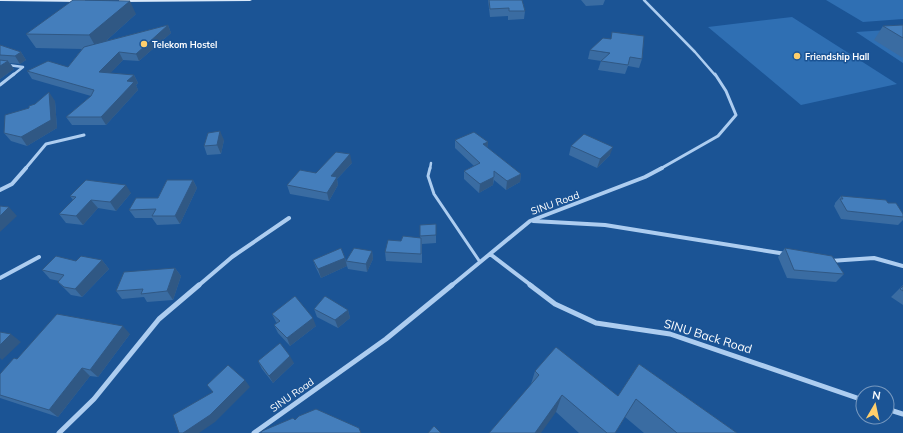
<svg xmlns="http://www.w3.org/2000/svg" width="903" height="433" font-family="Mulish,sans-serif">
	<style>
		.green { fill: #2f6fb3 }
		.lines { fill: none; stroke-linecap: round; stroke-linejoin: round }
		.service-far1 { stroke: #adcdf0; stroke-width: 2.5 }
		.service { stroke: #adcdf0; stroke-width: 3 }
		.minor-far3 { stroke: #adcdf0; stroke-width: 2.5 }
		.minor-far2 { stroke: #adcdf0; stroke-width: 3 }
		.minor-far1 { stroke: #adcdf0; stroke-width: 4 }
		.minor { stroke: #adcdf0; stroke-width: 5 }
		.secondary { fill: #dbeafb; fill-rule: evenodd }
		.wall { fill: #3a6ca2 }
		.shaded-wall { fill: #305884 }
		.building { fill: #447ebc; stroke: #305884 }
		.poi-dot { fill: #ffcf6c; stroke: #1b5495; stroke-width: 1.5 }
		.labels { text-anchor: middle; dominant-baseline: central; stroke-width: 3; stroke-linejoin: round; paint-order: stroke }
		.far-poi-label { font-size: 9px; font-weight: bold; fill: #fff; stroke: #1b5495; text-anchor: start }
		.street-label { font-size: 10px; fill: #fff; stroke: #1b5495 }
		.near-street-label { font-size: 12px; fill: #fff; stroke: #1b5495 }
	</style>
	<rect width="100%" height="100%" fill="#1b5495"/>
	<path class="green" d="M826,0h77v19l-40,3z
		M792,17l105,67 -96,21 -93,-78z
		M903,29v34l-47,-31z"/>
	<g class="lines">
		<path class="service-far1" d="M430,169l1,-6"/>
		<path class="service" d="M430,168l-2,8 6,18 46,68"/>
		<path class="minor-far3" d="M644,0l51,52 20,23
			M0,64l23,3 -10,8"/>
		<path class="minor-far2" d="M0,85l14,-11
			M25,169l21,-25 38,-9
			M660,169l58,-33 18,-21 -10,-24 -11,-17"/>
		<path class="minor-far1" d="M0,190l12,-6 14,-16
			M533,221l72,4 181,29
			M490,254l42,32
			M830,261l44,-3 29,8
			M0,278l39,-21
			M198,286l34,-29 57,-39
			M451,286l79,-65 115,-44 17,-9"/>
		<path class="minor" d="M530,285l25,19 41,19 74,11 193,66
			M887,409l16,5
			M59,433l35,-34 65,-80 40,-34
			M254,433l132,-94 66,-54"/>
		<path class="secondary" d="M0,0h85v1l-2,1 -83,-1z
			M119,0h133l-2,1 -129,1h-2z"/>
	</g>
	<path class="wall" d="M488,0h34l3,11 -1,8 -16,1v-4l-18,1z
		M581,0h24l-2,5 -17,1z
		M136,14l-30,27 62,-16 3,8 -32,28 -16,-1 -13,13 24,2 4,8 -2,2 2,5 -32,35h-34l-6,-8 25,-21 -59,-17 -5,-8 41,-4 14,-18 -46,-1 -10,-14z
		M903,25v33l-29,-18 9,-14z
		M0,45l21,7 5,8 -6,4 -10,-1 4,6 -14,10z
		M590,50l52,9 -3,9 -11,-2 -3,8 -27,-4 3,-9 -13,-2z
		M55,101l2,27 -30,18 -16,-5 -7,-8z
		M224,140l-3,14 -14,1 -3,-9z
		M455,140l33,2 -1,6 34,26 -1,8 -14,8 -12,-10 -1,5 -14,8 -15,-14v-8l10,-5 -19,-18z
		M571,146l39,9 -13,13 -28,-13z
		M352,163l-15,16 1,6 -9,16 -39,-7 -3,-9 29,-12z
		M193,180l4,8 -17,36 -23,1 -5,-7h-17l-6,-8 29,-12z
		M131,193l-15,18 -18,-3 -15,17 -17,-2 -7,-9 14,-14 -3,-4z
		M841,196l47,7 15,11v6l-5,5 -57,-6 -7,-13 1,-2v-1z
		M436,224v19l-14,1v19l-36,-2 -1,-9 16,-11 19,-3v-2z
		M785,248l59,26 -8,8 -49,-4 -9,-21z
		M372,251l1,8 -6,13 -19,-3 -1,-3 -26,12 -5,-10 -3,-8 32,-2 1,3z
		M102,260l7,9 -27,28 -11,-2 -13,-13 1,-1 -9,-2 -8,-9 34,-9z
		M175,268l6,8 -8,24 -26,2 -3,-5 -22,2 -6,-8z
		M903,285v20l-12,-8z
		M314,309l34,1 2,8 -12,10 -21,-11z
		M272,314l44,12 -26,20 -12,-13 -4,-8 3,-2 -1,-1z
		M130,334l-32,43 -8,-1 -32,41 -58,-19v-24z
		M258,361l36,2 -21,20 -11,-14z
		M639,364l98,69h-93l-19,-16 -10,16h-36l-23,-21 -25,-28 4,-13 83,25z"/>
	<path class="shaded-wall" d="M130,1l6,13 -39,35 -8,-14z
		M168,25l3,8 -32,28 -3,-7z
		M21,52l5,8 -6,4 -5,-8z
		M119,52l4,8 -19,20 -5,-8z
		M8,61l6,8 -14,10v-13z
		M134,75l4,8 -2,2 2,5 -32,35 -5,-8 26,-36z
		M49,92l6,9 2,27 -30,18 -6,-9z
		M220,131l4,9 -3,14 -4,-9z
		M488,142l-1,9 -4,-7z
		M613,147l-3,8 -13,13 3,-9z
		M350,154l2,9 -15,16 1,6 -9,16 -2,-8 4,-17z
		M494,171l-1,14 -14,8 1,-9z
		M521,174l-1,8 -14,8 1,-9z
		M193,180l4,8 -17,36 -5,-8z
		M126,185l5,8 -15,18 -6,-9z
		M91,200l7,8 -15,17 -7,-9z
		M9,207l8,9 -17,16v-16z
		M372,251l1,8 -6,13 -1,-8z
		M345,258l2,8 -26,12 -3,-9z
		M102,260l7,9 -27,28 -7,-8z
		M175,268l6,8 -8,24 -6,-9z
		M348,310l2,8 -12,10 -3,-8z
		M313,318l3,8 -26,20 -3,-8z
		M123,326l7,8 -32,43 -8,-7z
		M11,334l10,8 -19,18 -2,-2v-13z
		M290,356l4,7 -21,20 -4,-7z
		M82,368l8,8 -32,41 -9,-7z
		M245,380l5,7 -35,35 -16,11h-16z
		M562,395l-6,17 -15,21h-6z"/>
	<path class="building" d="M73,0l57,1 -41,34 -63,-1z
		M489,0h33l3,11h-16v-3l-19,1z
		M168,25l-32,29 -17,-2 -20,20 35,3 -7,6 7,1 -33,35h-35l25,-21 3,-6 -67,-19 21,-10 20,6 16,-20z
		M903,25v13l-20,-12z
		M612,32l32,4 -2,23 -12,-2 -2,8 -27,-4 9,-8 -20,-3 13,-12 8,1z
		M0,45l21,7 -6,4 -15,-1z
		M0,60l8,1 -8,5z
		M49,92l2,28 -30,17 -17,-4 1,-18 24,-7v-2l6,-2z
		M220,131l-3,14 -13,1 4,-13z
		M474,132l14,10 -5,2 38,30 -14,7 -13,-10v6l-14,7 -16,-13 16,-8 -25,-23z
		M584,134l29,13 -13,12 -29,-13z
		M336,152l14,2 -19,22 6,1 -10,16 -40,-8 13,-15 16,3z
		M86,180l40,5 -16,17 -19,-2 -15,16 -17,-2 17,-17 -6,-1z
		M167,180h26l-18,36h-23l4,-7 -27,1 7,-12h22z
		M841,196l45,4 2,3h8l7,11v3l-56,-6 -7,-12h3z
		M0,206l9,1 -9,9z
		M436,224v11l-16,1v-11z
		M403,236l18,2v16l-36,-2 3,-12 13,1z
		M341,248l4,10 -27,11 -5,-9z
		M354,248l18,3 -6,13 -20,-3z
		M785,248l47,8 12,18 -50,-4z
		M56,256l20,5 5,-5 21,4 -27,29 -11,-2 -6,-5 6,-7 -22,-5z
		M175,268l-8,23 -26,3 2,-5 -27,2 8,-19z
		M903,286v5l-3,-2z
		M295,296l18,22 -26,20 -13,-13 6,-4 -8,-7z
		M325,296l23,14 -13,10 -21,-11z
		M57,314l66,12 -33,44 -8,-2 -33,42 -49,-15v-21l14,-16 3,1z
		M0,332l11,2 -11,11z
		M280,343l10,13 -21,20 -11,-15z
		M556,347l62,49 21,-32 98,69h-60l-41,-34 -21,34h-8l-45,-38 -27,38h-46l50,-58 -4,-4z
		M228,365l17,15 -35,35 -27,18h-4l-6,-18 40,-23 -6,-7z
		M316,409l43,19 2,5h-100l1,-2 31,-13 2,2 4,-4z
		M434,426l7,7h-13z"/>
	<g class="poi-dot">
		<circle cx="144" cy="44" r="4"/>
		<circle cx="797" cy="56" r="4"/>
	</g>
	<g class="labels">
		<g class="far-poi-label">
			<text x="152" y="44">Telekom Hostel</text>
			<text x="805" y="56">Friendship Hall</text>
		</g>
		<g class="street-label">
			<text transform="translate(555 203) rotate(-20)">SINU Road</text>
			<text transform="translate(292 395) rotate(-35)">SINU Road</text>
		</g>
		<g class="near-street-label">
			<text transform="translate(708 336) rotate(17)">SINU Back Road</text>
		</g>
	</g>
	<g transform="translate(875 405) rotate(9)"><circle r="19" fill="#1b5495" stroke="#7698bf"/>
	<path d="M0-3L7 15L0 10L-7 15Z" fill="#ffcf6c"/>
	<text y="-6" font-size="11" font-weight="bold" text-anchor="middle" fill="#ffffff">N</text>
	</g>
</svg>
